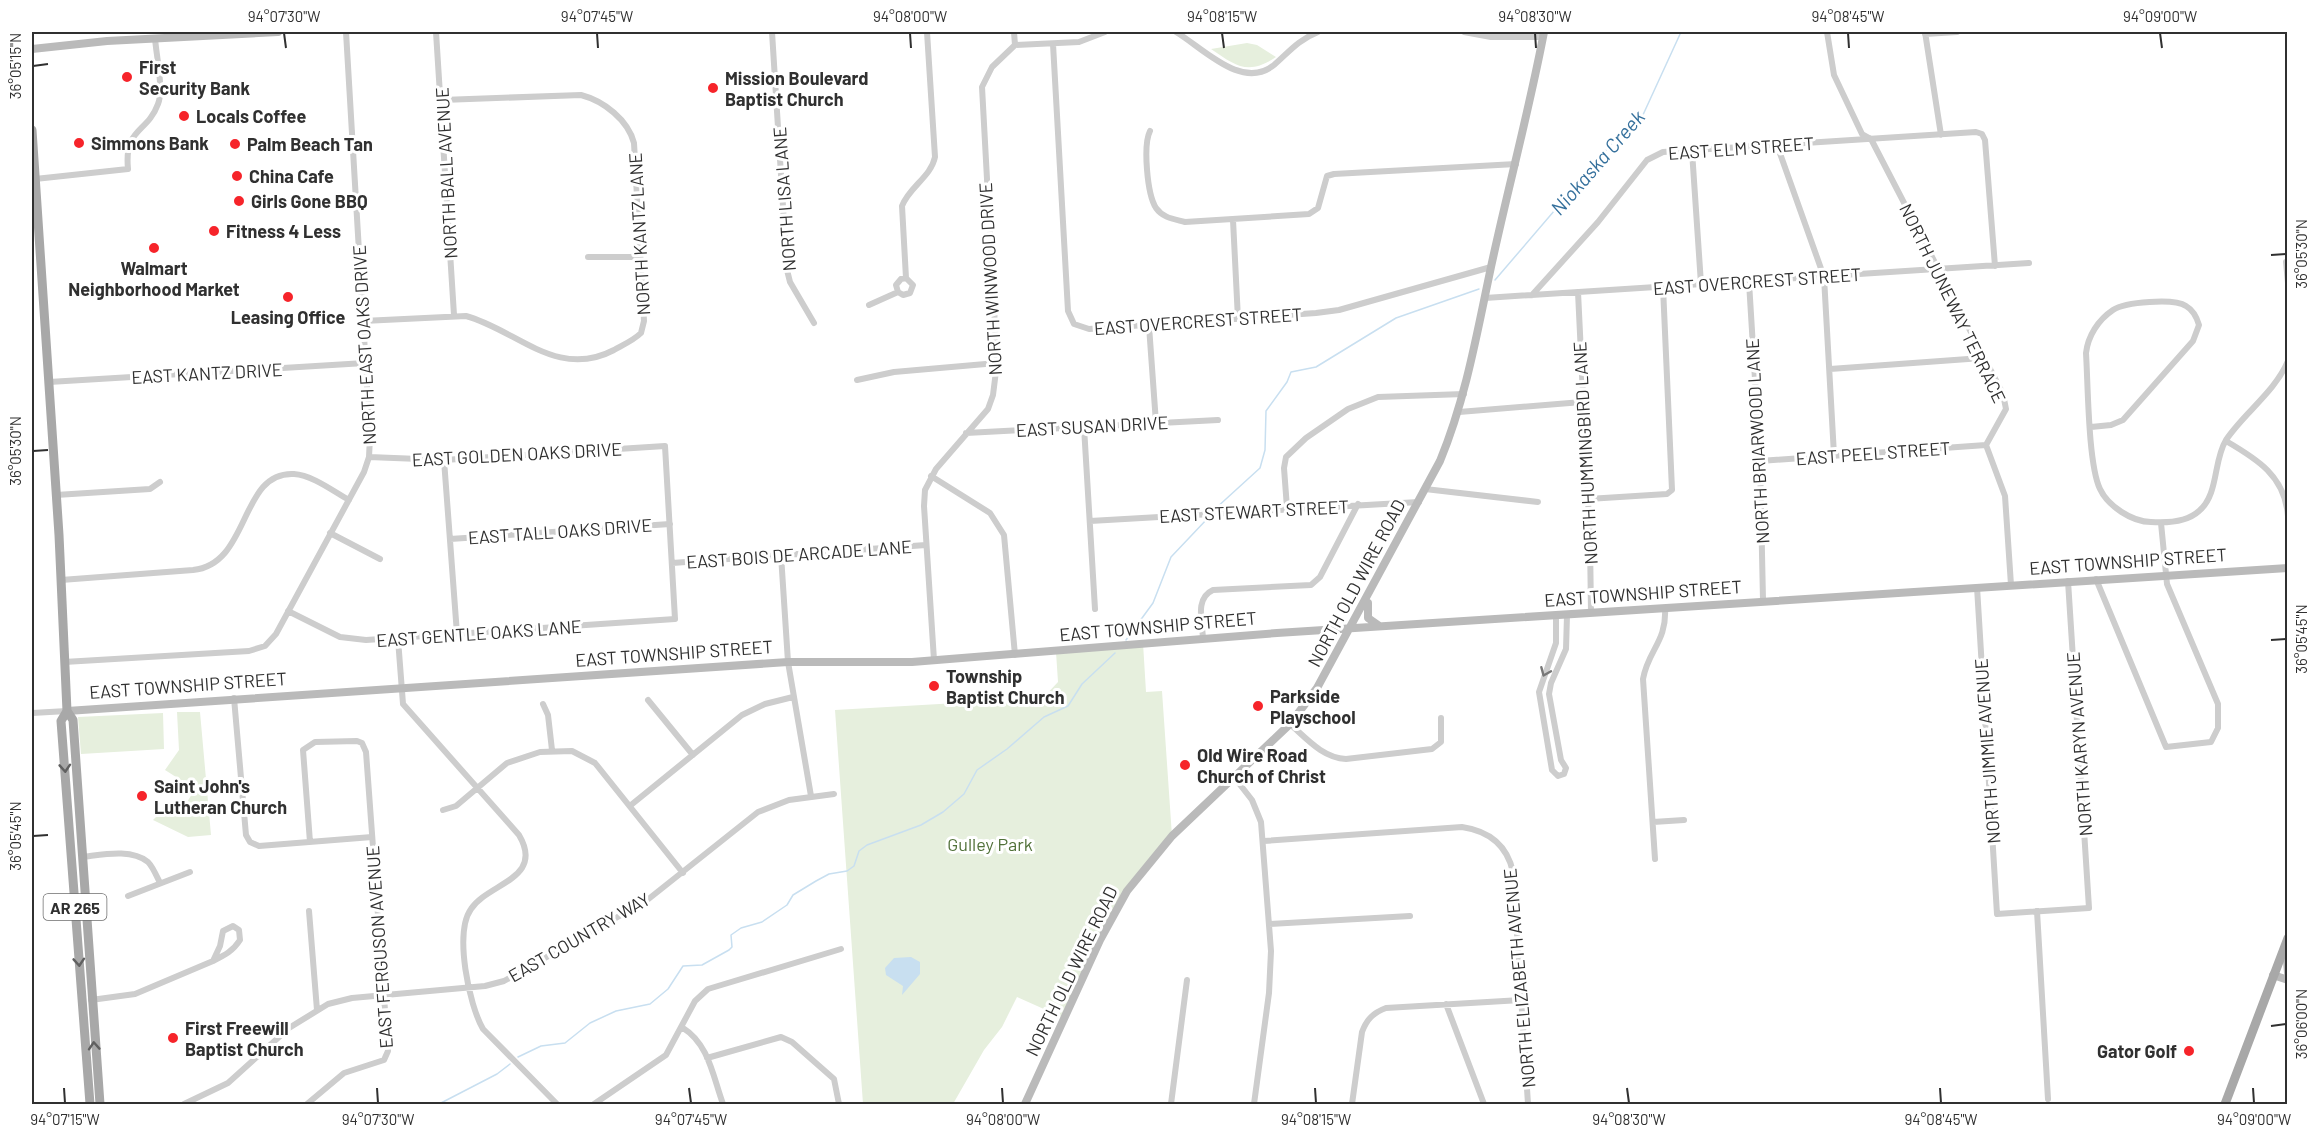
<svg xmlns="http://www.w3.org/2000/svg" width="2319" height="1136" font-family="Barlow,sans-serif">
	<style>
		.green { fill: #e6efdd }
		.water { fill: #c8dff0 }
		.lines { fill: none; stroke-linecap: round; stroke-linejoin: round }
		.stream { stroke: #c8dff0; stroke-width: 1.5 }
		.street { stroke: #cdcdcd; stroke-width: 6 }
		.secondary { stroke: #bababa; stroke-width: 8 }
		.primary { stroke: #a8a8a8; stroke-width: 9 }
		.oneway { stroke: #777 }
		.oneway2 { stroke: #606060 }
		.ticks { fill: none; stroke: #303030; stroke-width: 2 }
		.poi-dot { fill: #f6242a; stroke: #fff; stroke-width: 2 }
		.labels { text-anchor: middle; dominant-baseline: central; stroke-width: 6; stroke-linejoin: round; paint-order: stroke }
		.shield { fill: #fff; stroke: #6e6e6e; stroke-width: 1.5 }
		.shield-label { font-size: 16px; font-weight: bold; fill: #303030 }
		.poi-label { font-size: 18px; font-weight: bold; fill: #303030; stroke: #fff; text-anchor: start }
		.street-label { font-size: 18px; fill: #303030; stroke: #fff }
		.park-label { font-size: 18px; fill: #517139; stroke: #fff }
		.water-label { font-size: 20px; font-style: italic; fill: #35709c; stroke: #fff }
		.neatline { fill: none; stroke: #303030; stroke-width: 2 }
		.ticks-label { font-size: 15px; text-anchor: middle; fill: #303030 }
	</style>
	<rect width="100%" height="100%" fill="#fff"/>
	<path class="green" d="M1247,43l10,2 19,12c-28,19 -40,9 -65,-8z
		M1143,643l3,49 16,-1 10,145 -45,55 -63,127 -47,-21 -15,30 -18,23 -31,54h-90l-28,-394 208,-12 15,-16 -2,-30z
		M177,712h23l11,123 -23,2 -35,-17 17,-17 11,9 14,-23 -30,-19 14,-20z
		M163,713l1,36 -83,5 -3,-37z"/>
	<path class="water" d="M911,957l9,5v12l-18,21 1,-9 -17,-11 -1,-7 9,-10z"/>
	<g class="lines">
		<path class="stream" d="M1495,280l131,-153 16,-10 39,-85
			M1215,509l45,-41 5,-18 1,-39 21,-29 4,-10 25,-5 80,-49 83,-29
			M1126,640l27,-37 18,-46 37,-39
			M518,1057l23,-11 24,-3 25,-20 26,-12 34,-7 18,-15 15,-23 19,-1 27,-15 3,-3 -1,-12 10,-7 21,-6 25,-17 6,-10 23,-14 13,-7 18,-3 7,-5 5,-15 8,-6 54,-20 22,-13 21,-18 13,-24 30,-21 37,-32 24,-11 14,-22 33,-31
			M439,1104l58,-30 13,-10"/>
		<path class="street" d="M436,32l18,283
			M772,32l15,238 3,12 24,41
			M1176,32c27,16 66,59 98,33 15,-13 24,-25 44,-33
			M1464,32l27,5h52
			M1827,32l7,43 28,59 9,5 132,255 3,15 -20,36 19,51 6,89
			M1925,32l16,103
			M1925,34l32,-2
			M1053,44l15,267 6,13 15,5 227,-16 23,-3 152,-43
			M1015,45l64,-3 26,-10
			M1150,131c-7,14 -3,63 6,77 7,10 18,11 29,14l124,-8 9,-6 9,-32 7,-2 182,-10
			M1777,145l47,132 10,178
			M1692,151l9,133
			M35,179l93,-10c-4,-42 19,-35 30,-65 6,-14 -2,-50 -3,-66
			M1233,220l5,99
			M588,257h52
			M2286,262l2,21
			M906,278l-5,1 -5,6 2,7 5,3 7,-2 3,-8 -7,-7 -4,-72c7,-19 29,-29 33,-49l-8,-125
			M1749,282l11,179 3,139
			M1578,292l12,249 1,72
			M1532,295l66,-73 49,-62 16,-8 313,-20 6,2 3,6 10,126
			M1485,298l544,-35
			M869,305l29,-13
			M363,321l103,-5c51,14 91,64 148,34 9,-5 20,-10 27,-17l3,-12 -10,-178c-6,-23 -30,-42 -53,-48l-139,5
			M1149,326l7,97
			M1830,369l152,-11
			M857,380l37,-8 103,-9
			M49,382l316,-19
			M1459,412l123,-10
			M1084,427l11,182
			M2091,427l20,-2 12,-5 70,-79 6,-16c-2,-7 -6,-15 -13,-19 -12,-8 -61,-4 -73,4 -15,10 -25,26 -27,43 2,31 2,111 14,136 8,17 32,33 51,33 15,1 36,0 48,-11 20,-17 14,-50 27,-71 18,-27 49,-48 62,-79
			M966,433l252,-13
			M2226,441c31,18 59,35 62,75
			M444,460l13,174
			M1760,461l226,-16
			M931,476l59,37 14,22 11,120
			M1425,489l113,13
			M56,495l94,-6 10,-7
			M1588,499l79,-5 5,-4 -9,-203
			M1287,508l-3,-40 2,-11 20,-19 42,-29 30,-12 86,-3
			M1090,521l329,-19
			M330,533l50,26
			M450,539l220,-15
			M781,555l7,107 23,134
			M672,563l254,-18
			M2096,579l70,168 45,-5 7,-14v-24l-51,-120 -6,-61
			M61,580l132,-10c58,-6 46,-99 101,-96 18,1 39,17 55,26
			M1977,587l20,327 92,-6 -21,-327
			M288,611l52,26 26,3 309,-21 -10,-173 -221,14 -75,-3
			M1556,616v27l-17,49 13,78 6,6 6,-2 2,-6 -5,-8 -12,-66 2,-11 15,-34 1,-34
			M1203,638c-1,-17 -8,-40 10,-48l98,-5 9,-8 38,-73
			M398,639l5,65 116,131c26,44 -31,48 -48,74 -17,24 -2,96 12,120l74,75
			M934,660l-10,-154 1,-16 11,-21 52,-60 5,-14 4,-32 -15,-276 10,-20 23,-22 -1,-13
			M64,662l185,-11 16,-5 11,-12 88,-162 5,-15 1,-20 -24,-405
			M234,698l12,137 4,7 9,4 113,-9
			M648,700l45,55
			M543,704l5,11 4,35
			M32,713l35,-2
			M1290,724c17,15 33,34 56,35l86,-10 9,-7v-24
			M1234,777l18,23 9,22 10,129 -2,42 -15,111
			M631,805l111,-90 23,-11 28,-7
			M443,810l13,-4 51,-43 33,-11 32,-1 23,12 88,110
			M1653,822l31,-2
			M1264,841l198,-14c27,4 45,18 51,45l15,232
			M82,857c19,-2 49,-9 66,5 5,5 9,15 12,21
			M1655,859l-12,-180c5,-29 24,-37 22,-71
			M128,896l62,-24
			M309,911l8,99
			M2037,911l11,188
			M1269,924l141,-8
			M91,1000l44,-6 78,-33c12,-6 20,-10 27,-21l-1,-10 -6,-4 -10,5 -3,15 -7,15
			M1446,1004l38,100
			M683,1028c26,16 30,49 40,76
			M707,1058l74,-21 11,5 42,37 5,25
			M184,1104l44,-21 61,-55 39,-24 24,-6 133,-12 19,-5 142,-80 112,-89 31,-12 45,-6
			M307,1104l37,-31 40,-13 4,-9 -22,-299 -4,-9 -5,-2 -42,1 -12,8 7,92
			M594,1104l72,-49 29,-54 13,-12 133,-40
			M1171,1104l16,-124
			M1352,1104l10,-72c5,-13 11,-19 24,-24l135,-8"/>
		<path class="secondary" d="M32,49l75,-8 171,-9
			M1368,603v15l10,7
			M67,711l721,-49h124l365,-29 1011,-65
			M2286,947l2,26
			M2273,975l15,5
			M1025,1104l75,-164 27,-49 45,-55 118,-112 27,-36 123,-227c26,-63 37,-128 51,-194 17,-79 38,-156 53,-235"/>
		<path class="primary" d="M32,130l27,405 8,176 6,9 27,384
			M67,711l-6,10 29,383
			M2225,1104l63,-166"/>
	</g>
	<defs><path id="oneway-chevron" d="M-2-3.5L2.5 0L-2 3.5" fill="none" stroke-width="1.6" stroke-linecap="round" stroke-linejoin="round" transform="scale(1.5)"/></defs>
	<use class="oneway" href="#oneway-chevron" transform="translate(1545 672) rotate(113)"/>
	<g class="oneway2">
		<use href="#oneway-chevron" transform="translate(65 768) rotate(86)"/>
		<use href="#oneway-chevron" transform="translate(79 962) rotate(86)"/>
		<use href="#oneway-chevron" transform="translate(94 1046) rotate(-94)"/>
	</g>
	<path class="ticks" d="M284,33l2,15M597,33l1,15M910,33l1,15M1222,33l2,15M1535,33l1,15M1848,33l1,15M2160,33l2,15M33,66l15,-2M2271,255l15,-1M33,451l15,-1M2271,640l15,-1M33,836l15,-1M2271,1026l15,-2M64,1088l1,15M377,1088l1,15M689,1088l2,15M1002,1088l1,15M1315,1088l1,15M1627,1088l2,15M1940,1088l1,15M2253,1088l1,15"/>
	<g class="poi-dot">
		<circle cx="127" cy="77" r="6"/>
		<circle cx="713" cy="88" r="6"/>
		<circle cx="184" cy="116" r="6"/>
		<circle cx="79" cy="143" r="6"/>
		<circle cx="235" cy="144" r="6"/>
		<circle cx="237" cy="176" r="6"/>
		<circle cx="239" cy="201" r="6"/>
		<circle cx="214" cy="231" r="6"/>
		<circle cx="154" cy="248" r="6"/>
		<circle cx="288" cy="297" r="6"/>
		<circle cx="934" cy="686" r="6"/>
		<circle cx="1258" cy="706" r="6"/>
		<circle cx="1185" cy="765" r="6"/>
		<circle cx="142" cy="796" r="6"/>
		<circle cx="173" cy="1038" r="6"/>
		<circle cx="2189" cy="1051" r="6"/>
	</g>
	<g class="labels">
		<rect class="shield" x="43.5" y="894" width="63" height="26" rx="4.5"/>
		<g class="shield-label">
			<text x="75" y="907">AR 265</text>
		</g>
		<g class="poi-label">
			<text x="139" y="67">First<tspan x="139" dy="21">Security Bank</tspan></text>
			<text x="725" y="78">Mission Boulevard<tspan x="725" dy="21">Baptist Church</tspan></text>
			<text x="196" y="116">Locals Coffee</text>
			<text x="91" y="143">Simmons Bank</text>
			<text x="247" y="144">Palm Beach Tan</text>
			<text x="249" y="176">China Cafe</text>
			<text x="251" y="201">Girls Gone BBQ</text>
			<text x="226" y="231">Fitness 4 Less</text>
			<text x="154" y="268" text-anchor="middle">Walmart<tspan x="154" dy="21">Neighborhood Market</tspan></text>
			<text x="288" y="317" text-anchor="middle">Leasing Office</text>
			<text x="946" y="676">Township<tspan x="946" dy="21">Baptist Church</tspan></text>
			<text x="1270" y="696">Parkside<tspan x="1270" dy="21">Playschool</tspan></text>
			<text x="1197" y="755">Old Wire Road<tspan x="1197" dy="21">Church of Christ</tspan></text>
			<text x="154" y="786">Saint John's<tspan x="154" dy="21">Lutheran Church</tspan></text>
			<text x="185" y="1028">First Freewill<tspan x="185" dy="21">Baptist Church</tspan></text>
			<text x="2177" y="1051" text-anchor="end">Gator Golf</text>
		</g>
		<g class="street-label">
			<text transform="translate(1741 148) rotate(-4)">EAST ELM STREET</text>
			<text transform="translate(446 173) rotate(-93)">NORTH BALL AVENUE</text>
			<text transform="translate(784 199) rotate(-94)">NORTH LISA LANE</text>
			<text transform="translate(639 234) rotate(-93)">NORTH KANTZ LANE</text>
			<text transform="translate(990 279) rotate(-93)">NORTH WINWOOD DRIVE</text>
			<text transform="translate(1757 281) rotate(-4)">EAST OVERCREST STREET</text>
			<text transform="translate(1953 303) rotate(64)">NORTH JUNEWAY TERRACE</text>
			<text transform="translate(1198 321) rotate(-4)">EAST OVERCREST STREET</text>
			<text transform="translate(364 345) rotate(-93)">NORTH EAST OAKS DRIVE</text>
			<text transform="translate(207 373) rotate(-3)">EAST KANTZ DRIVE</text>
			<text transform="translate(1092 426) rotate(-3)">EAST SUSAN DRIVE</text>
			<text transform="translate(1757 441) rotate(-93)">NORTH BRIARWOOD LANE</text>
			<text transform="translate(1585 453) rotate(-93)">NORTH HUMMINGBIRD LANE</text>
			<text transform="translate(1873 453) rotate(-4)">EAST PEEL STREET</text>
			<text transform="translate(517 454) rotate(-3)">EAST GOLDEN OAKS DRIVE</text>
			<text transform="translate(1254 511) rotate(-3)">EAST STEWART STREET</text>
			<text transform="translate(560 531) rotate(-4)">EAST TALL OAKS DRIVE</text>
			<text transform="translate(799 554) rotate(-4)">EAST BOIS DE ARCADE LANE</text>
			<text transform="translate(2128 561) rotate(-4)">EAST TOWNSHIP STREET</text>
			<text transform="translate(1356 583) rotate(-62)">NORTH OLD WIRE ROAD</text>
			<text transform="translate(1643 593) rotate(-4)">EAST TOWNSHIP STREET</text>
			<text transform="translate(1158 626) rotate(-5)">EAST TOWNSHIP STREET</text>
			<text transform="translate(479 633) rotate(-4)">EAST GENTLE OAKS LANE</text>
			<text transform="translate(674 653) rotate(-4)">EAST TOWNSHIP STREET</text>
			<text transform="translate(188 685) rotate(-4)">EAST TOWNSHIP STREET</text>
			<text transform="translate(2079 744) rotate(-94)">NORTH KARYN AVENUE</text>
			<text transform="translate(1987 751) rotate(-94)">NORTH JIMMIE AVENUE</text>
			<text transform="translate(579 937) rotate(-30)">EAST COUNTRY WAY</text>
			<text transform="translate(379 947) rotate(-94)">EAST FERGUSON AVENUE</text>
			<text transform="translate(1071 971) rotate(-64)">NORTH OLD WIRE ROAD</text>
			<text transform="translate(1519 978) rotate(-95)">NORTH ELIZABETH AVENUE</text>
		</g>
		<g class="park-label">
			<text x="990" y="844">Gulley Park</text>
		</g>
		<g class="water-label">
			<text transform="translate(1597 162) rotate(-49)">Niokaska Creek</text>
		</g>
	</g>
	<rect width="2319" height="1136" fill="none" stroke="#ffffff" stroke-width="66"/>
	<rect x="33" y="33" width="2253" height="1070" class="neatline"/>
	<g class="ticks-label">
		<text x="284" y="22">94°07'30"W</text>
		<text x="597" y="22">94°07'45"W</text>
		<text x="910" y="22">94°08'00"W</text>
		<text x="1222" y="22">94°08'15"W</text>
		<text x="1535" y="22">94°08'30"W</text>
		<text x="1848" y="22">94°08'45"W</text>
		<text x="2160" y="22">94°09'00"W</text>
		<text transform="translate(16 66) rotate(-90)" y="5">36°05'15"N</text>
		<text transform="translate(2302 254) rotate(-90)" y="5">36°05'30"N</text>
		<text transform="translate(16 451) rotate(-90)" y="5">36°05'30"N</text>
		<text transform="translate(2302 639) rotate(-90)" y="5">36°05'45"N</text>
		<text transform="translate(16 836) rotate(-90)" y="5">36°05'45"N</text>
		<text transform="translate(2302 1024) rotate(-90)" y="5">36°06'00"N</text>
		<text x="65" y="1125">94°07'15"W</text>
		<text x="378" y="1125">94°07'30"W</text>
		<text x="691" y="1125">94°07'45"W</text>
		<text x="1003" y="1125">94°08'00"W</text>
		<text x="1316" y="1125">94°08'15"W</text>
		<text x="1629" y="1125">94°08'30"W</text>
		<text x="1941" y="1125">94°08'45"W</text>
		<text x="2254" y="1125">94°09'00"W</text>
	</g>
</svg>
